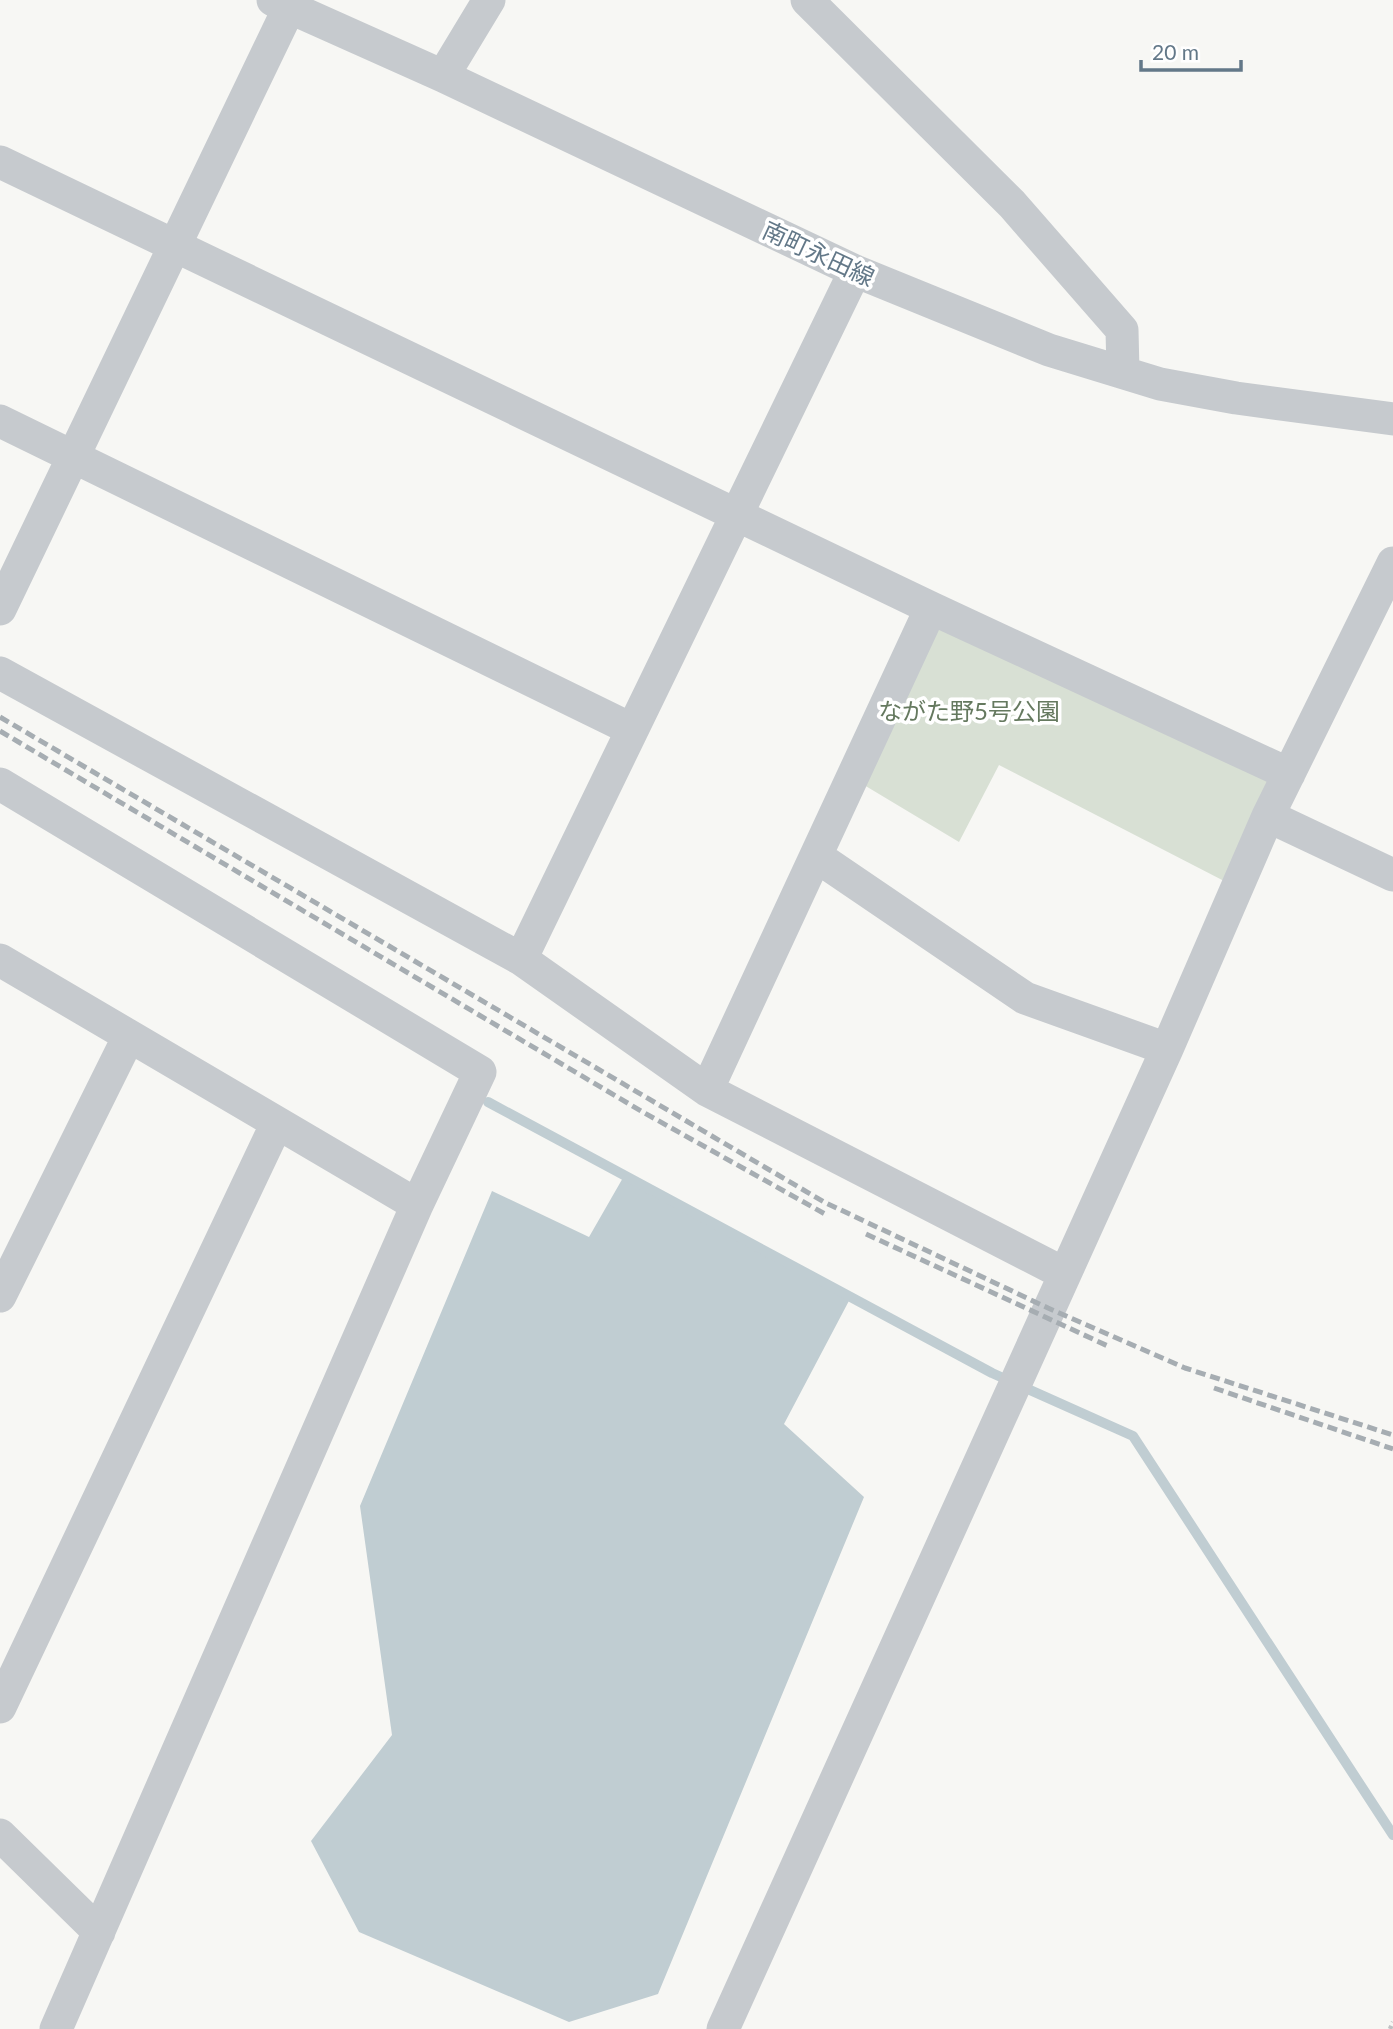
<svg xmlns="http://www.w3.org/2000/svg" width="1393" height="2029" font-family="Lato,'Noto Sans JP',sans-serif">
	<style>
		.green { fill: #d8e0d4 }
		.water { fill: #c0cdd2 }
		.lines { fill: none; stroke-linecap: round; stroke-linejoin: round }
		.stream { stroke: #c0cdd2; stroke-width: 10 }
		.path { stroke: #bfc2c4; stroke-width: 4.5; stroke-dasharray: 3.5 3.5; stroke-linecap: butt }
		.minor { stroke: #c6cace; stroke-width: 33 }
		.rail { stroke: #a6adb2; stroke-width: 5; stroke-dasharray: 10 5; stroke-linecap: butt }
		.labels { text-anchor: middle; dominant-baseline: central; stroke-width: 7; stroke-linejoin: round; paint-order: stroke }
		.street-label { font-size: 24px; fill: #637888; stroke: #fff }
		.park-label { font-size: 24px; fill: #65795f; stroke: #fff }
	</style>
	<rect width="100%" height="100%" fill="#f7f7f4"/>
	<path class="green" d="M938,626l337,153 -49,103 -227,-117 -40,77 -95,-57z"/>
	<path class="water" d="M624,1176l227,121 -67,127 80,73 -206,497 -89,28 -210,-90 -48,-91 81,-106 -32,-229 132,-315 97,46z"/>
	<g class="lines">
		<path class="stream" d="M488,1102l504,271 141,63 260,399"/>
		<path class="path" d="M1390,2029l3,-7"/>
		<path class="minor" d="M273,0l170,76 412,195 194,79 111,34 76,14 157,21
			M807,0l205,204 110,126 1,42
			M443,76l46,-76
			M0,162l931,446 358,166
			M0,421l631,308
			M0,609l289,-601
			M0,673l521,286 186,131 356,183
			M0,784l480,288 -63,133 -361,824
			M1268,816l125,59
			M816,856l209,142 142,51
			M521,959l334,-688
			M0,960l417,245
			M707,1090l224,-482
			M0,1296l129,-260
			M0,1707l277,-584
			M0,1835l99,97
			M723,2029l444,-980 101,-233 125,-253"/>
		<path class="rail" d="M0,717l824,485 224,106 137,60 208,67
			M0,731l641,380 184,103
			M866,1234l244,113
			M1214,1388l179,61"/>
	</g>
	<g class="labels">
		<g class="street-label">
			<text transform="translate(819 253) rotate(25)">南町永田線</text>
		</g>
		<g class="park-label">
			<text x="969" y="710">ながた野5号公園</text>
		</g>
	</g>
	<path d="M1141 60v10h100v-10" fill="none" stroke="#637888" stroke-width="3.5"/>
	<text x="1152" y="60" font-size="21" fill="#637888" stroke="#ffffff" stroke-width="5" paint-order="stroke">20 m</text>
</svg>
